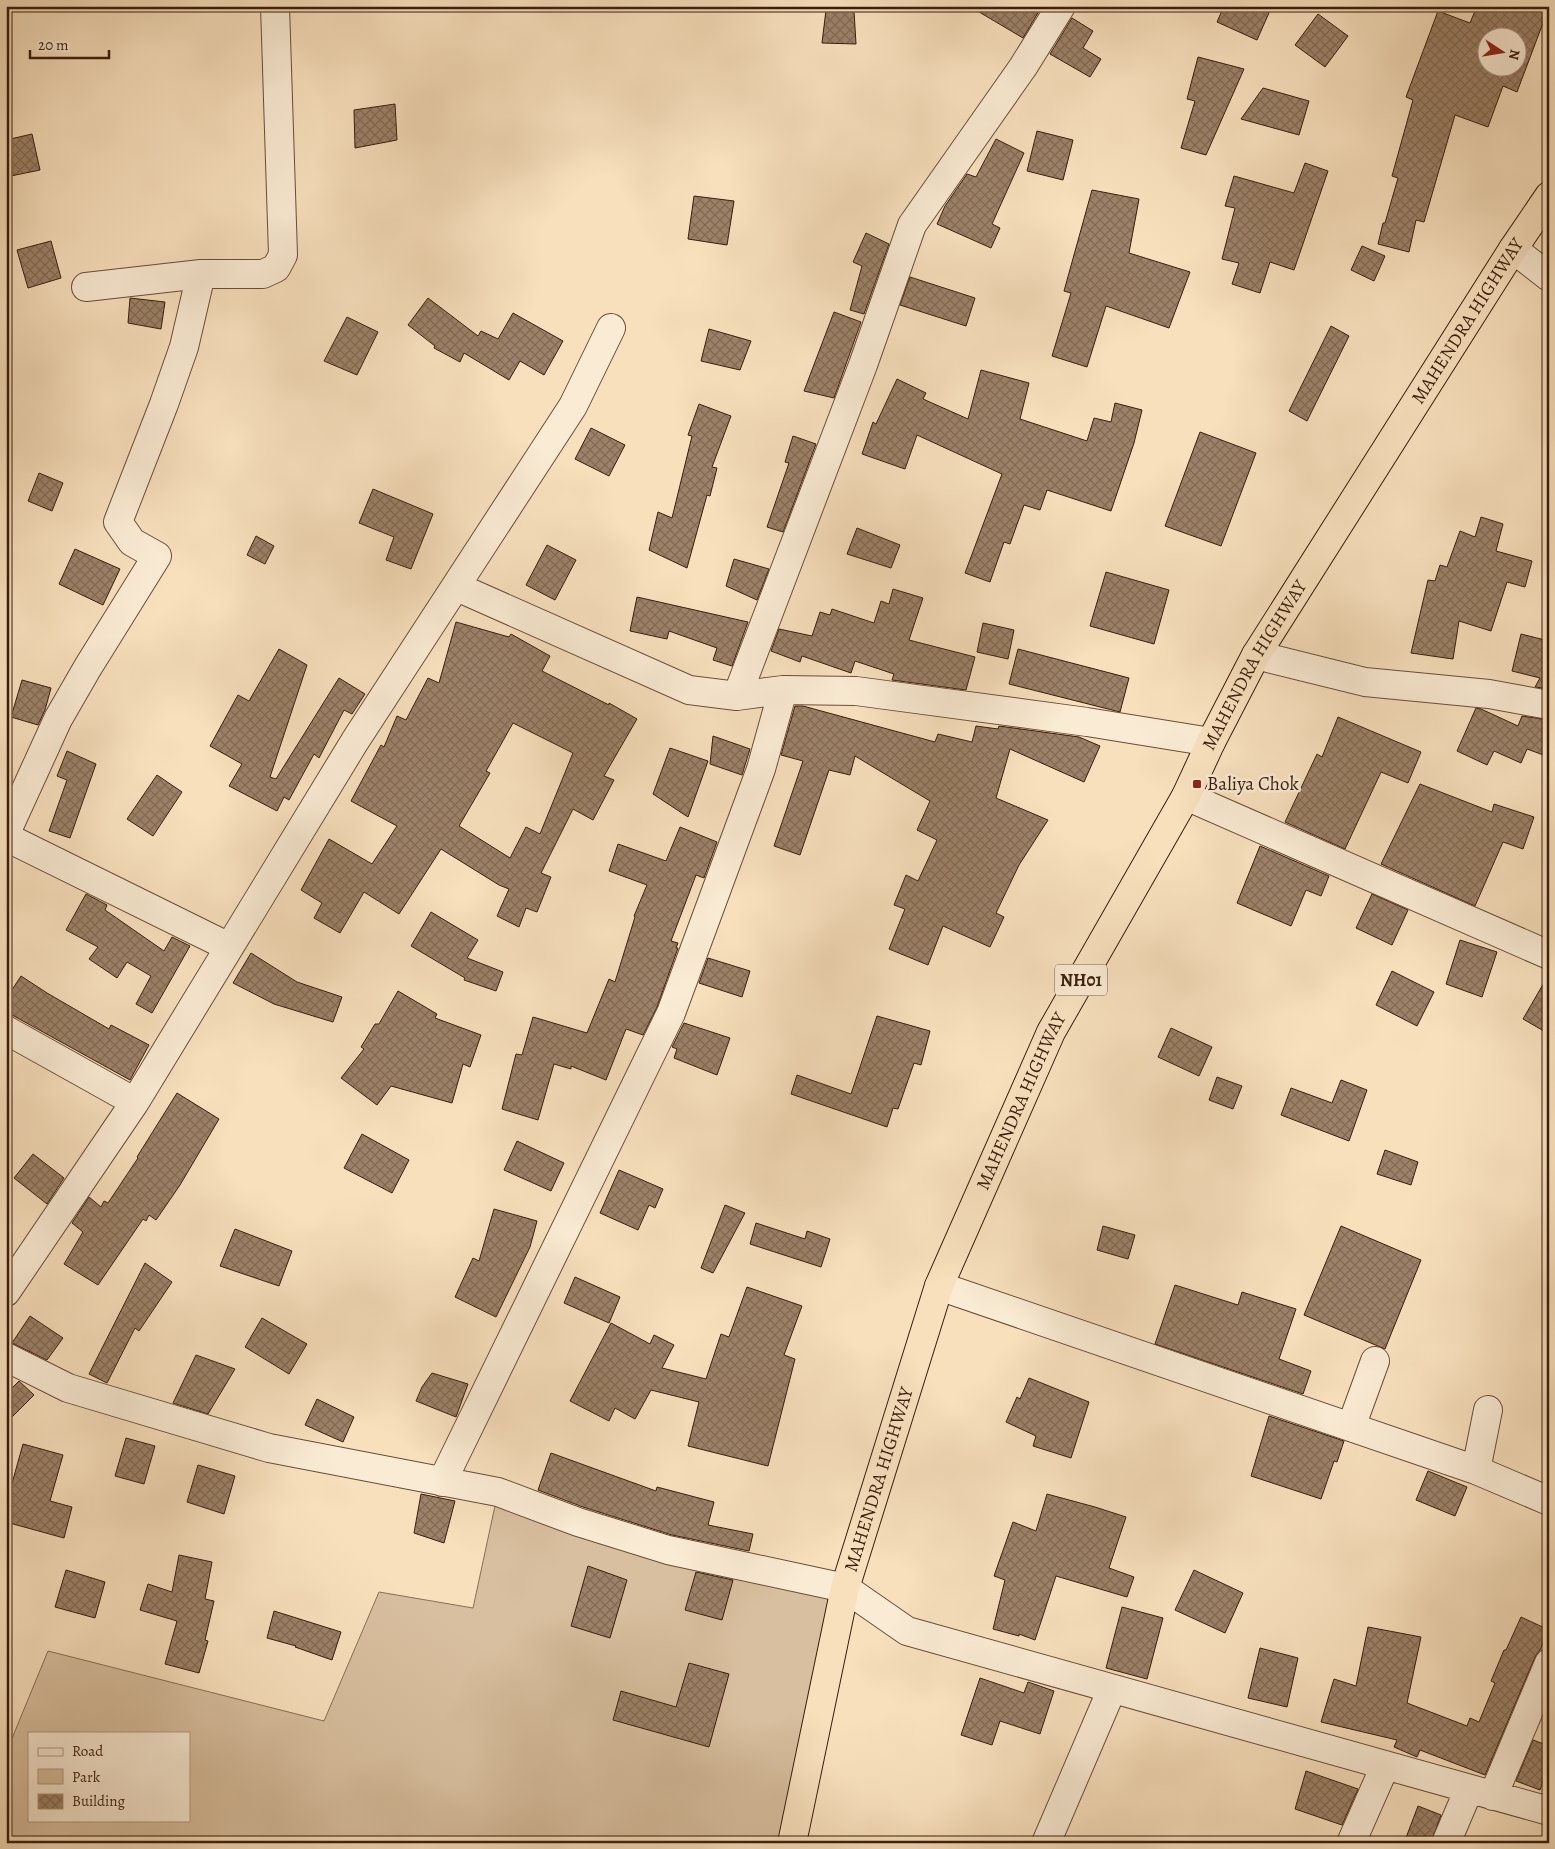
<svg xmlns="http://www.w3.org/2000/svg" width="1555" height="1849" font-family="Alegreya,serif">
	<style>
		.green { fill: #d8bf9f; stroke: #896e56; fill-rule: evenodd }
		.building { fill: url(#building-cross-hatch); stroke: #3a1d0d; fill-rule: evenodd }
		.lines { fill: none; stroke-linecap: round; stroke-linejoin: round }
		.minor-casing { stroke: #6a4e39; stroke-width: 30 }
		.trunk-casing { stroke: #3a1d0d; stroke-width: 30 }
		.minor { stroke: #faebd4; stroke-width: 28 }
		.trunk { stroke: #f8e0bd; stroke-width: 28 }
		.poi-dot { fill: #8f2418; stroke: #faebd4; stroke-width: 2 }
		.labels { text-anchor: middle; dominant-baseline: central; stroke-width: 5; stroke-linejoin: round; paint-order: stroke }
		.shield { fill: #faebd4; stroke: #745b49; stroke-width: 1 }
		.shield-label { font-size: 18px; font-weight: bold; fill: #3a1d0d }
		.street-label { font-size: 19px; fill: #3a1d0d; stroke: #faebd4 }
		.poi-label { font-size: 19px; fill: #3a1d0d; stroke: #faebd4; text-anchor: start }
	</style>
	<defs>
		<pattern id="building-cross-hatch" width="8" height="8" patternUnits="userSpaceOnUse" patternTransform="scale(1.25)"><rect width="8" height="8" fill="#9d8269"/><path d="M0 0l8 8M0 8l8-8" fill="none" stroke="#816a55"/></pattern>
	</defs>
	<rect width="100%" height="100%" fill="#f8e0bd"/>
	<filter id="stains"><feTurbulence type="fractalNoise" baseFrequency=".004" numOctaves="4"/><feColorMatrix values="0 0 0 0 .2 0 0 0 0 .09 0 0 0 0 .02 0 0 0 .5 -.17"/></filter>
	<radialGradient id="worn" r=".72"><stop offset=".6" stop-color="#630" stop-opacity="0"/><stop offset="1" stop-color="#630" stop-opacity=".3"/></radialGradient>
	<path class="green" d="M498,1492l347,96 -53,255h-786v-90l42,-102 276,70 55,-129 94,16zM29,1733h160v87h-160z"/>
	<path class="building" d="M969,6h73l-19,32z
		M1224,6h48l-15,34 -40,-18z
		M1477,6l72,1 -32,85 -14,-6 -15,41 -33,-12 -31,107 -8,-2 -7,32 -31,-8 5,-21h2l13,-45 -6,-2 21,-76 -7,-3 32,-86 32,12zM1488,38h30v30h-30z
		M826,10l28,1 2,33 -34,-1z
		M1318,14l30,22 -23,31 -30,-22z
		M1072,18l21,13 -10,17 18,11 -11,18 -40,-23z
		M1198,57l46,12 -38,86 -25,-7 14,-47 -8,-2z
		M1263,88l46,13 -10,34 -58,-16z
		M395,104l2,36 -42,8 -1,-38z
		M1037,131l36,9 -10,40 -36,-9z
		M32,134l8,36 -34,7v-37z
		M996,139l28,14 -32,71 8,4 -9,20 -54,-24 8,-18 22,-32 9,3z
		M1305,163l23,8 -34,99 -24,-8 -10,31 -28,-9 7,-21 -17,-4 13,-51 -10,-2 9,-30 60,17z
		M1092,190l47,9 -10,54 61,19 -21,56 -63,-22 -19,61 -35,-11 19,-63 -7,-2z
		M694,196l40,5 -7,44 -39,-6z
		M866,233l23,11 -25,70 -14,-4 12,-44 -9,-4z
		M51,241l10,37 -33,10 -11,-38z
		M1362,246l23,10 -11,25 -23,-11z
		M910,277l65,21 -9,28 -66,-21z
		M130,298l35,4 -4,27 -33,-6z
		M428,298l50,38 3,-5 17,8 15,-26 50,28 -19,34 -24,-14 -11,19 -45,-27 -4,9 -26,-14 1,-2 -27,-21z
		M834,312l27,10 -27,76 -30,-7z
		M347,317l31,15 -21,43 -33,-14z
		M1331,326l18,10 -42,85 -18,-10z
		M709,329l42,12 -11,29 -39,-9z
		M981,370l48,13 -9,36 67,22 7,-23 17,4 4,-19 27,7 -8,33 -23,68 -64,-21 -7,20 -16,-5 -14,39 -6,-2 -14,40 -25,-9 37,-99 -85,-39 -12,34 -43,-15 11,-32 3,2 21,-45 29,14 -3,6 45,20z
		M699,404l32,12 -19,51 5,1 -7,28 -3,-1 -20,73 -38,-18 9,-38 14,6 20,-82 -4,-1z
		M591,428l34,17 -16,31 -34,-17z
		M1200,432l56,21 -35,93 -56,-20z
		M793,436l23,8 -33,88 -16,-5 22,-64 -4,-1z
		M39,473l24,10 -11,28 -24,-10z
		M373,489l60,25 -22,55 -25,-9 8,-23 -35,-14z
		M1481,517l22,7 -7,27 36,10 -7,26 -18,-5 -16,49 -32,-10 -6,38 -42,-6 17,-73 7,1 5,-16 7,2 13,-36 15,6z
		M857,528l43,17 -9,23 -44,-14z
		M256,536l18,10 -9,18 -18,-9z
		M547,545l29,15 -21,40 -29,-15z
		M75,549l45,20 -17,36 -44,-21z
		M734,559l35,10 -12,31 -31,-14z
		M1106,572l63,18 -15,54 -64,-18z
		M893,589l30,9 -14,42 66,17 -9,33 -74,-10 2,-6 -39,-13 -4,12 -49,-17 -2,6 -29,-11 8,-22 33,7 8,-24 10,3 2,-6 42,14 7,-22 8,3z
		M637,597l111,25 -16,44 -19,-6 4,-12 -48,-17 -2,8 -37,-8z
		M456,622l53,15 2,-3 39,22 -8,15 67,34v-2l28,16 -33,57 10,4 -21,40 -20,-11 -32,64 10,4 -14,35 -11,-4 -7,19 -22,-11 12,-27 -10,-4 -58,-36 -42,65 -35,-22 -24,41 -26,-15 8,-15 -21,-13 28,-51 43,25 25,-38 -46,-25 30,-56 3,2 13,-31 9,4 22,-42 11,5zM513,723l60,30 -33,81 -14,-7 -16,31 -51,-32 31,-53 -4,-2z
		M983,623l31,7 -6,29 -31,-7z
		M1521,634l28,7v48l-14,-2 5,-9 -28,-7z
		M279,649l28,16 -37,112 6,2 63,-101 26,16 -13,20 -8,-4 -25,48 -5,-4 -25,46 -5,-3 -7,14 -48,-25 13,-22 -32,-18 28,-51 11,6z
		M1018,649l111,29 -9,34 -111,-28z
		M22,680l29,8 -6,22 -7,15 -27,-8z
		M795,706h8l132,36 3,-8 34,8 4,-16 22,3 1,-3 80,11 21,9 -16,36 -74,-33 -14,49 52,22 -29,45 -23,48 8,4 -14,30 -47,-21 -15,39 -39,-16 16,-40 -11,-4 12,-30 12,6 19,-41 -20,-10 13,-29 -75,-45 -5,19 -21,-5 -29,85 -26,-9 29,-85 -22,-6z
		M1476,708l5,1 37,17 4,-10 27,4v37l-22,-8 -6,14 -27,-12 -7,14 -30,-14z
		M1338,717l83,35 -13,31 -27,-11 -36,77 -60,-27 32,-68 5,3z
		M713,736l37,13 -8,26 -32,-11z
		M670,748l38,13 -20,56 -35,-23z
		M67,751l29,13 -26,74 -21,-7 18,-51 -10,-4z
		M157,775l25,17 -29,44 -26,-17z
		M1420,784l72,28 2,-8 40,13 -11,32 -20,-7 -28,64 -94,-42z
		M680,827l37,15 -13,36 -8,-3 -25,66 7,2 -2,5h2l-21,59 -14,28 -17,-6 -20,51 -35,-14v3l-17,-5 -16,56 -36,-11 14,-55 6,1 11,-38 54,16 22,-54 6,3 20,-65 -1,-1 13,-31 -38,-14 9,-27 48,17z
		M1260,846l69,30 -8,20 -15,-6 -15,36 -54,-23z
		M86,894l21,11 -2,5 59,41 8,-14 18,9 -38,67 -16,-9 15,-28 -24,-14 -10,16 -28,-19 9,-12 -32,-17z
		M1372,894l36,16 -16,35 -36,-17z
		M431,912l47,28 -11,18 36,14 -7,19 -32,-11 1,-2 -54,-32z
		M1460,940l37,12 -15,45 -36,-13z
		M251,953l46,29 45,15 -9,25 -59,-18 -41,-21z
		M708,958l42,13 -8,26 -43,-14z
		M1392,971l42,21 -17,34 -41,-21z
		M1549,974v60l-26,-15z
		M21,976l26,17 62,36 2,-4 38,20 -19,35 -116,-64 -8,-2v-15z
		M398,991l39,23 -2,4 46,17 -11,32 -7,-3 -11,39 -61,-17 -14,19 -36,-27 23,-29 -3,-2 14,-23h4z
		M877,1016l53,15 -9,34 -7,-2 -16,46 -5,-1 -6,19 -96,-33 6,-19 54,19z
		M684,1023l46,15 -13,37 -43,-17 3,-9 -5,-2z
		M1171,1028l41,19 -13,29 -41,-19z
		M1217,1077l25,9 -9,23 -24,-9z
		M1341,1080l26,10 -18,51 -68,-26 10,-27 41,15z
		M177,1093l42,26 -39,66 -24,35 -7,-5 -3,6 -3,-2 -45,66 -34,-21 19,-32 -11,-9 17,-26 12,10 3,-6 4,2 30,-45 -1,-1z
		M362,1134l47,26 -17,33 -48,-25z
		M517,1141l47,22 -13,28 -47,-21z
		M1385,1150l33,12 -7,23 -34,-11z
		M33,1154l31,24 -17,26 -33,-26z
		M619,1170l44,19 -8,19 -6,-3 -11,25 -38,-17z
		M725,1205l20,8 -32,60 -12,-5z
		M494,1209l43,12 -7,26 -34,70 -41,-20 18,-39 6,3z
		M756,1223l49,16 2,-8 23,8 -9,28 -71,-23z
		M1103,1226l32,9 -7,24 -31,-9z
		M1341,1226l80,34 -36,89 -81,-34z
		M235,1229l57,22 -13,35 -59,-20z
		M145,1263l27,19 -33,49 -4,-3 -28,55 -18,-9z
		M575,1277l45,20 -11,26 -45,-20z
		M1175,1285l63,20 4,-13 54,17 -17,50 32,12 -8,23 -148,-50z
		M747,1287l55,19 -18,49 11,4 -27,107 -80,-20 11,-44 -48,-12 -16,29 -20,-11 -6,13 -39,-20 41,-78 39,21 4,-9 20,10 -12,23 44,11 15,-45 8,3z
		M30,1316l33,22 -16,22 -35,-17z
		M262,1318l45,26 -18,30 -44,-27z
		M196,1355l39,14 -27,45 -35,-11z
		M432,1373l36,11 -12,33 -40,-16 6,-14z
		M1029,1378l60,24 -18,56 -38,-12 3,-10 -30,-14 11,-25 3,2z
		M19,1381l15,14 -28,28v-29z
		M317,1399l37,18 -11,25 -38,-17z
		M1269,1416l75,25 -7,21 -3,-1 -13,38 -70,-23z
		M126,1438l29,8 -11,38 -29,-8z
		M23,1444l40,11 -13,46 22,6 -8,31 -58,-16v-17z
		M551,1453l105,38 1,-4 57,15 -6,23 45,9 -4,17 -77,-16 -89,-28 -45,-17z
		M198,1465l37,11 -11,38 -37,-12z
		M1428,1471l39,16 -12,29 -39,-16z
		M421,1494l34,7 -11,42 -30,-10z
		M1047,1494l48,13 31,10 -17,51 25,9 -7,20 -71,-21 -21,64 -16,-6v2l-26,-7 12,-49 -11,-4 19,-54 23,9z
		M179,1555l33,7 -7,37 9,2 -9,39 3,1 -9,32 -34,-9 12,-43 -37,-11 8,-26 24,8z
		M588,1566l39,14 -17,58 -39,-12z
		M66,1570l39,12 -10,36 -40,-11z
		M1194,1570l49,23 -18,40 -50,-23z
		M696,1572l37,8 -11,40 -37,-10z
		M1122,1607l41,11 -16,61 -41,-11z
		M274,1611l67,21 -9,28 -37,-13 1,-1 -29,-8z
		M1521,1617l28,13 -9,20 -5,7 -50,118 -65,-25 -3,7 -23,-10 3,-7 -76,-18 13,-43 22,7 12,-59 53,10 -14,66 60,23 3,-8 9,4 16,-39 -4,-2 13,-31h2z
		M1260,1648l38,10 -11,49 -39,-9z
		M689,1663l40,11 -20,73 -96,-27 8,-29 55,16z
		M980,1678l44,15 4,-11 26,9 -14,43 -40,-13 -8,24 -31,-10z
		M1533,1740l16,6v19l-9,25 -24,-9z
		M1306,1771l52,18 -16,36 -47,-16z
		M1418,1806l23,9 -10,28h-27z"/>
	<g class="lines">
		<g class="minor-casing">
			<path id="minor" d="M1513,249l36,28
				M86,287l115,-13
				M457,587l232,103 48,6 46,-6 73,1 231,31 124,20
				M1256,655l109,27 124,12 60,11
				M737,696l126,-331 49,-140 111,-158 38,-61
				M1186,796l363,159
				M6,833l52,-114 30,-52 69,-111 -25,-14 -14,-20 46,-118 20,-57 17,-73h62l13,-6 7,-13 -8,-249
				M6,837l223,110
				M6,1030l129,72
				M939,1286l537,184 73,31
				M6,1292l129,-190 220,-361 218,-335 38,-78
				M6,1357l62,31 201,60 229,44 80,30 90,28 177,38 62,43 642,180
				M1351,1427l24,-66
				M1476,1470l12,-60
				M442,1482l229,-469 90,-244 22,-79
				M1493,1796l56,-133
				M1046,1843l66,-154
				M1351,1843l34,-77
				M1446,1843l23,-54"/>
		</g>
		<g class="trunk-casing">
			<g id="trunk">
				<path id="s1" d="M792,1843l53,-255 94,-302 112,-254 135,-236 25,-54 45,-87 257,-406 36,-53"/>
			</g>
		</g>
		<use href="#minor" class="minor"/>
		<use href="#trunk" class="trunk"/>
	</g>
	<rect class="poi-dot" x="1192" y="779" width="10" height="10" rx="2.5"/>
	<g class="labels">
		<rect class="shield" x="1055" y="964.5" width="52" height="31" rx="4"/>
		<g class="shield-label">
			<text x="1081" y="980">NH01</text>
		</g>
		<g class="street-label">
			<text stroke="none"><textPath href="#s1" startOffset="1679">MAHENDRA HIGHWAY</textPath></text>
			<text stroke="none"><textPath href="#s1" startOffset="1274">MAHENDRA HIGHWAY</textPath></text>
			<text stroke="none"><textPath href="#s1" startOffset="779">MAHENDRA HIGHWAY</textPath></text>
			<text stroke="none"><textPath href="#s1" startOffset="374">MAHENDRA HIGHWAY</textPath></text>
		</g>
		<g class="poi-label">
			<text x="1207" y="784">Baliya Chok</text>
		</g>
	</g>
	<rect width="1555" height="1849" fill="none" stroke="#f8e0bd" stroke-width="25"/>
	<rect x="8" y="8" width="1540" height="1834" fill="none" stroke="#3a1d0d" stroke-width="2.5"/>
	<rect x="12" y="12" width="1530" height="1824" fill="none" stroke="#3a1d0d"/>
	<rect x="28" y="1732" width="162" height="90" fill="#faebd4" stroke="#ad9984"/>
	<rect x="38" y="1748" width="25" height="8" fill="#faebd4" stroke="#ad9984"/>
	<text x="72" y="1756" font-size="15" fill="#3a1d0d">Road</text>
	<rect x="38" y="1769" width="25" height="15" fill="#d8bf9f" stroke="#ad9984"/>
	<text x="72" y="1782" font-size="15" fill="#3a1d0d">Park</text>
	<rect x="38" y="1794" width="25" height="15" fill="url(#building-cross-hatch)" stroke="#ad9984"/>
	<text x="72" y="1806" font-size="15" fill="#3a1d0d">Building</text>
	<g transform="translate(1502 52) rotate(102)"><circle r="24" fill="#faebd4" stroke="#ad9984"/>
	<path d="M0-4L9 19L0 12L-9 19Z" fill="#8f2418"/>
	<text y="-8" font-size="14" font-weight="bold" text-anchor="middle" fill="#3a1d0d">N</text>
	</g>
	<path d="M30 50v8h79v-8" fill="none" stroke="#3a1d0d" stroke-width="2.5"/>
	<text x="38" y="50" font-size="15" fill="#3a1d0d" stroke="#faebd4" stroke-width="4" paint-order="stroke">20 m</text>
	<rect width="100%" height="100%" filter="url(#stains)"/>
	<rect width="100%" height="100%" fill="url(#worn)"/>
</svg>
